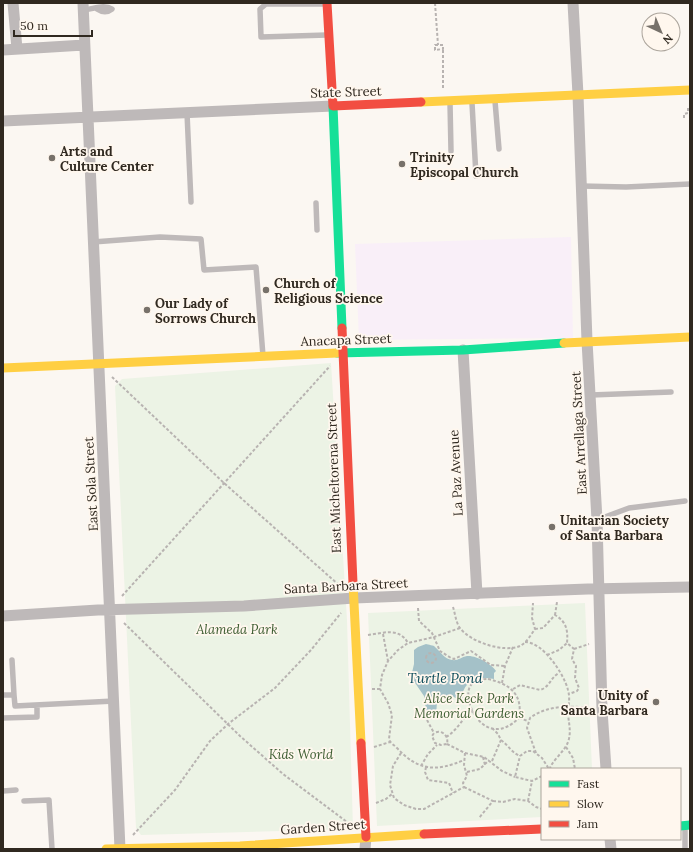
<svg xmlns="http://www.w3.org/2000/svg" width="693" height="852" font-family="Lora,serif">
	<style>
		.education { fill: #f9eff8 }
		.green { fill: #ecf3e5 }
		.water { fill: #a4c1c8 }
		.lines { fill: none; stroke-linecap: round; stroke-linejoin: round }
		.path { stroke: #b8b3b1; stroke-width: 2; stroke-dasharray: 3 2; stroke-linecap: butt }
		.lane { stroke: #beb9b9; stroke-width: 5.5 }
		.street { stroke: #beb9b9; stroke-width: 11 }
		.fast { stroke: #16e098; stroke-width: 9 }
		.slow { stroke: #ffcf43; stroke-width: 9 }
		.jam { stroke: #f24e42; stroke-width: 9 }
		.poi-dot { fill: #77716a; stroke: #fff7ee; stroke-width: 1.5 }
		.labels { text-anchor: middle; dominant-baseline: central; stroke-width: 3.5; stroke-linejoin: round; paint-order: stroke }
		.street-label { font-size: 13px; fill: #302920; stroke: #fff7ee }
		.poi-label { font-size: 13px; font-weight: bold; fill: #302920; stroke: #fff7ee; text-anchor: start }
		.park-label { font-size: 13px; font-style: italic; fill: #3d5d31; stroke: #fff7ee }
		.water-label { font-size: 14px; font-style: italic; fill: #0b4b59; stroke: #fff7ee }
	</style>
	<rect width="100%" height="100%" fill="#fbf7f2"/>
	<path class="education" d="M571,237l2,101 -214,2 -4,-96z"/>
	<path class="green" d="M331,363l16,257 6,209 -212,6 -5,-7 -21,-442 7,-7z
		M585,603l7,166h-50v48l-165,9 -9,-213z"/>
	<path class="water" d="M426,644c2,1 8,1 9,3 6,5 9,12 17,13 6,1 9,-3 15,-4 9,-1 25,8 29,15l-2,2v6c-15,-3 -28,0 -32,16l1,3 -4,3c-8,-8 -14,-6 -22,1l-1,14 -5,1 -2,-6 -3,-1 -2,-14 -13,-19 3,-13v-14l4,-3z"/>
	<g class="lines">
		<path class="path" d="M435,3l3,42
			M435,45h8v4l-8,1z
			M443,88v-39
			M684,118v-4l4,-1v-7
			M112,377l112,106 116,103
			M122,596l208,-230
			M453,607c2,6 3,16 7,21 10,14 44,25 60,18 6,-3 11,-11 15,-17l-3,-11 1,-15
			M418,608l1,13 13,12 8,18 11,7 3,1 17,-8 20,14 14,1
			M555,615l2,-13
			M124,623l116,113 43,38 68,51
			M460,628l-26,9 -26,6 -10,7 -10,11 -6,14 -2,14 8,14 4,12 -3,24c1,4 5,6 8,9 21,23 39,24 67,12
			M535,629l8,-1 12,-13c12,7 13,16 12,28l7,6 -2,10 4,7 -1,12 4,10 -2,3 -8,3
			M383,634l5,27
			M368,635c15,-2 31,-8 40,8
			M525,642c18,0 39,32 43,48 2,7 1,14 0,21 0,11 4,20 0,31 -3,9 -18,21 -18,27
			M574,649l15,-5
			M426 658a5 5 0 1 1 10 0a5 5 0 1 1-10 0Z
			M547,655l12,-5 8,-7
			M488,679c22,5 35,15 31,39 -35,34 -59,-20 -48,-33 4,-5 11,-6 17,-6z
			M502,683l3,-17 8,-19
			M372,689h8
			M513,689l7,-4 20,5c10,-3 10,-12 19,-17
			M519,718l9,3
			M427,720l7,13 -2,3 3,7 6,2 6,-1c2,-8 -5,-15 -13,-11
			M446,737c12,-7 16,-19 27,-27
			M501,740c7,5 11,13 19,16
			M447,744l18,9 -1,12 3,11 -4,7 1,4
			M374,747l16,-5
			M566,747l7,11 2,11
			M401,753l-8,13 -3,19 4,13 10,7 12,4h8l40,-22
			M465,753l19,4 18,14 13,6
			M536,753l-9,-25 3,-10c17,-13 42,-13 62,-9
			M483,757l2,8
			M492,761l9,-21 -3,-6 -5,-5
			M421,766l7,-12 9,-9
			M426,767l-1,5 3,8 21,3 4,10
			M467,772l13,-3 9,-9
			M542,776l-10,5 -17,-4 5,-21 7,-5h6l9,7 7,11
			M464,787l29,14 -14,17
			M493,801l10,1 12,-3 13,2 8,6 6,2
			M528,801l4,-20
			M376,803l10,-4 6,-5
			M133,835l42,-45 35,-49 18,-17 47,-36 36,-38 30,-37"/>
		<path class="lane" d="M324,4h-58l-6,5 1,28 66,-2
			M84,10c10,-1 20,-6 28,-1 -5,4 -9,4 -15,0
			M495,101l4,48
			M450,103l1,48
			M472,103l4,73
			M187,113l4,89
			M581,186l45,1 64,-3
			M316,203l1,27
			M93,242l67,-5 41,2 3,31 52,-3 7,89
			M591,395l80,-3
			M597,520l32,-12 56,-7
			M12,660l2,35
			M3,695h11l1,11 99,-5
			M3,718l34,-1v-12
			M3,791l13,-1
			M24,801l25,-1 3,49
			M685,828v21"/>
		<path class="street" d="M13,3l4,46
			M83,3l37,846
			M573,3l5,92 9,246 10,179 5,190 4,59
			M3,50l81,-5
			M3,121l330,-15
			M463,350l14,244
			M3,616l95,-6 146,-4 110,-8 234,-9 102,-2
			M610,839l1,10
			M365,849l1,-12"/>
		<path class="fast" d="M333,106l9,222
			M337,353l126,-3 101,-7
			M680,826l10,-1"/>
		<path class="slow" d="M421,102l269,-12
			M564,343l126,-6
			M3,368l334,-15
			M353,583l8,160
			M106,849l134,-3 184,-12"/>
		<path class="jam" d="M327,3l6,103 88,-4
			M342,328l11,255
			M361,743l5,94
			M424,834l118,-5"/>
	</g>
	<g class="poi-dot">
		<circle cx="52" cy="158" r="4"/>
		<circle cx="402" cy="164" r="4"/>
		<circle cx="266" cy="290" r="4"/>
		<circle cx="147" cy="310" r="4"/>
		<circle cx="552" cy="527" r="4"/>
		<circle cx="656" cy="702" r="4"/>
	</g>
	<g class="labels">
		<g class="street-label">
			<text transform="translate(346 92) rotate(-2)">State Street</text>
			<text transform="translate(346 340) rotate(-2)">Anacapa Street</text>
			<text transform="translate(579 433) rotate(-93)">East Arrellaga Street</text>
			<text transform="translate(456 473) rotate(-93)">La Paz Avenue</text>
			<text transform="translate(334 478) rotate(-92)">East Micheltorena Street</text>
			<text transform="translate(91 484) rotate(-93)">East Sola Street</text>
			<text transform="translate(346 586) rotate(-3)">Santa Barbara Street</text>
			<text transform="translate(323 827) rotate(-4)">Garden Street</text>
		</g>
		<g class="poi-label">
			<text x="60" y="151">Arts and<tspan x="60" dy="15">Culture Center</tspan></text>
			<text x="410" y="157">Trinity<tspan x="410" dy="15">Episcopal Church</tspan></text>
			<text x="274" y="283">Church of<tspan x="274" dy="15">Religious Science</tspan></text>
			<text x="155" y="303">Our Lady of<tspan x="155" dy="15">Sorrows Church</tspan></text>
			<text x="560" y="520">Unitarian Society<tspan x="560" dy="15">of Santa Barbara</tspan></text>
			<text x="648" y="695" text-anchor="end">Unity of<tspan x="648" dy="15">Santa Barbara</tspan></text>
		</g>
		<g class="park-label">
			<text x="237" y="629">Alameda Park</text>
			<text x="469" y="698">Alice Keck Park<tspan x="469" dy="15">Memorial Gardens</tspan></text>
			<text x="301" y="754">Kids World</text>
		</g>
		<g class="water-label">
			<text x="445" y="678">Turtle Pond</text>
		</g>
	</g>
	<rect width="693" height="852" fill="none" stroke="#302920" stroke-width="8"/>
	<rect x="541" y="768" width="140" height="72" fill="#fff7ee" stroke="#aca59c"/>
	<rect x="549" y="781" width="20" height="6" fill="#16e098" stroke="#aca59c"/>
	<text x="577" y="788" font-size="12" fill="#302920">Fast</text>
	<rect x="549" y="801" width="20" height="6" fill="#ffcf43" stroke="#aca59c"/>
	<text x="577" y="808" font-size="12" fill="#302920">Slow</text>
	<rect x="549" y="821" width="20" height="6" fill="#f24e42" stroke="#aca59c"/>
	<text x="577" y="828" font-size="12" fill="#302920">Jam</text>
	<g transform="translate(661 32) rotate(136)"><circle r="19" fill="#fff7ee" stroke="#aca59c"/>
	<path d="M0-3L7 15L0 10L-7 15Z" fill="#77716a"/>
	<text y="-6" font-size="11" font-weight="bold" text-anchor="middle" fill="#302920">N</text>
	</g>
	<path d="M14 30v6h78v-6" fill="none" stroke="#302920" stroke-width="2"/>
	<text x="20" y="30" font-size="12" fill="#302920" stroke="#fff7ee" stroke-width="3" paint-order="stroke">50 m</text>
</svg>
